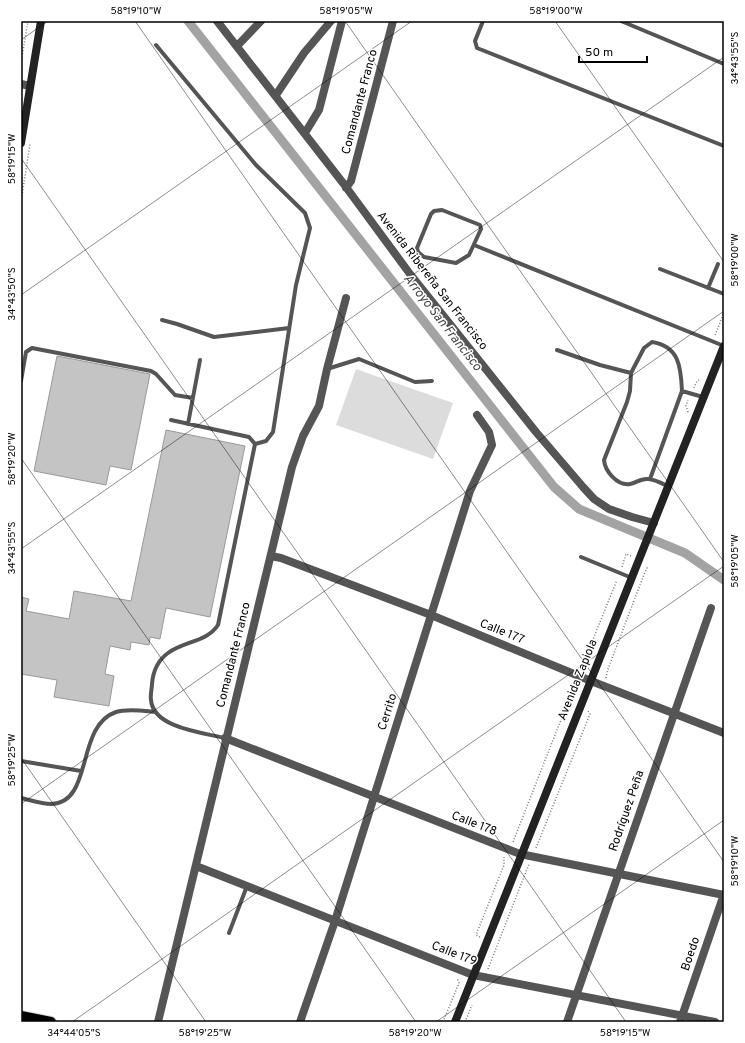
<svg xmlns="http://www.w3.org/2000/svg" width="745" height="1043" font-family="Overpass,sans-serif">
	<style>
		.green { fill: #dcdcdc }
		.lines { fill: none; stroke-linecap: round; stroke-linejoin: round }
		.canal { stroke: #a3a3a3; stroke-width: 9 }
		.building { fill: #c4c4c4; stroke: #999 }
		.primary-casing { stroke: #dbdbdb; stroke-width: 12 }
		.path { stroke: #777; stroke-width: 1.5; stroke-dasharray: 1 2; stroke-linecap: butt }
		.lane { stroke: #555; stroke-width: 4 }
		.street { stroke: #555; stroke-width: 8 }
		.secondary { stroke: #222; stroke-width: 8 }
		.primary { stroke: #000; stroke-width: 10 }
		.ticks { fill: none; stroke: #000; stroke-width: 1; stroke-opacity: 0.45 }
		.labels { text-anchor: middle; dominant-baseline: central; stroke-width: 3; stroke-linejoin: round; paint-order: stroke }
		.street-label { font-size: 12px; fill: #000; stroke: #fff }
		.water-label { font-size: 13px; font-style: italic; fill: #444; stroke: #fff }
		.neatline { fill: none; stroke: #000; stroke-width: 1.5 }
		.ticks-label { font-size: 10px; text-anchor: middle; fill: #000 }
	</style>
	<rect width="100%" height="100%" fill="#fff"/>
	<path class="green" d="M356,369l97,34 -20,56 -97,-34z"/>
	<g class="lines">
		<path class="canal" d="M188,21l366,466 25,22 106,44 39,27"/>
	</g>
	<path class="building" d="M57,356l93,18 -19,96 -21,-4 -4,19 -72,-14z
		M166,430l79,16 -35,171 -44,-9 -6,31 -10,-2 -1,8 -18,-3 -1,8 -20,-4 -5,28 9,2 -5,30 -55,-9 3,-17 -36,-6v-77l8,2 -3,12 43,8 5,-28 57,10z"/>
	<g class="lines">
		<g class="primary-casing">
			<path id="primary" d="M21,1016l30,6"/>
		</g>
		<path class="path" d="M21,63l7,-42
			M21,202l9,-58
			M715,335l9,-22
			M694,388l3,-7 4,-2
			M688,412l-2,-6 2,-6
			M622,567l4,-13 5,2
			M581,669l36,-89
			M606,678l2,-9 35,-92 4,-9 -1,-1
			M513,842l62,-158
			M536,848l54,-134 -2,-3
			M480,937l-4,-2 28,-70v-8
			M488,969l41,-105
			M443,1022l16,-39 -2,-5
			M465,1022l7,-17"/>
		<path class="lane" d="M483,21l-8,20 2,7 247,98
			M621,21l103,43
			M156,45l100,120 49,48 5,15 -14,57 -23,147 -7,9 -11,3
			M442,210l33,13 5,2 1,4 -12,26 -13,8 -32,-6 -6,-5 -1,-4 14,-34 3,-3z
			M474,245l250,101
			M660,269l64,25
			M708,288l10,-24
			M162,320l15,4 37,13 75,-9
			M557,350l43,15 31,8
			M327,369l32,-10 56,23 17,-1
			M21,381l5,-29 6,-4 119,23 5,3 19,21 18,3
			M171,420l78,17 6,7 -37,181c-11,17 -34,16 -50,28 -11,8 -15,18 -16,31 0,5 -2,11 -1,16 2,28 53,33 74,38
			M188,424l12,-64
			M650,479l32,-88
			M669,487c-6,-3 -14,-8 -21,-8 -7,-1 -12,4 -18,5 -13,2 -25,-13 -26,-24l23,-58 3,-11 1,-18 13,-25 8,-6c27,4 29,25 30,49l21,6
			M581,557l51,21
			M21,761l60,10
			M21,798c9,2 21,6 30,6 43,-1 24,-78 65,-92 12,-4 28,-1 40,0
			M229,933l18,-47"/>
		<path class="street" d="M217,21l126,162 67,91 126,158 47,55 11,12 15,10 23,8 22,6
			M237,46l24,-25
			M21,84l9,2
			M276,95l28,-42 27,-32
			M305,133l14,-23 23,-89
			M346,188l5,-7 42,-160
			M271,556l10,2 150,57 160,66 133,52
			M225,738l295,116 204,41
			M196,866l277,109 242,47
			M158,1022l134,-555 11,-31 16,-30 8,-37 19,-71
			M300,1022l35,-101 135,-430 22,-46 -3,-13 -12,-17
			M567,1022l144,-414
			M680,1022l44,-128"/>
		<path class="secondary" d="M21,143l20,-122
			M455,1022l269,-676"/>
		<use href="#primary" class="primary"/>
	</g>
	<path class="ticks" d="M135,21l589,841M345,21l379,541M555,21l169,241M21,40l27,-19M21,158l605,864M21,295l391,-274M21,458l395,564M21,549l703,-492M21,758l185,264M21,804l703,-493M72,1022l652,-456M436,1022l288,-202"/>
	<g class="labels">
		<g class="street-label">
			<text transform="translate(360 102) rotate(-75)">Comandante Franco</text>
			<text transform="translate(432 281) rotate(52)">Avenida Ribereña San Francisco</text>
			<text transform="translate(502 632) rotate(22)">Calle 177</text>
			<text transform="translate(234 655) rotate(-76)">Comandante Franco</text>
			<text transform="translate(578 680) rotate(-68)">Avenida Zapiola</text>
			<text transform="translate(388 712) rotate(-72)">Cerrito</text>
			<text transform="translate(627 811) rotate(-71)">Rodríguez Peña</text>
			<text transform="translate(474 824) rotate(21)">Calle 178</text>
			<text transform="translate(454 954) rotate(21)">Calle 179</text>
			<text transform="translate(691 954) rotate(-71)">Boedo</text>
		</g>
		<g class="water-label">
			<text transform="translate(442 323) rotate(52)">Arroyo San Francisco</text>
		</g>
	</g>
	<rect width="745" height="1043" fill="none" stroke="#ffffff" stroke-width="44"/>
	<path d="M579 56v6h68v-6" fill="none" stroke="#000000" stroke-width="2"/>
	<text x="585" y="56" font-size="12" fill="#000000" stroke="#ffffff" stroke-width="3" paint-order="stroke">50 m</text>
	<rect x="22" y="22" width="701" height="999" class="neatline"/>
	<g class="ticks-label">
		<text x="136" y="14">58°19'10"W</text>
		<text x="346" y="14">58°19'05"W</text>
		<text x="556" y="14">58°19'00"W</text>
		<text transform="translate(734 58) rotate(-90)" y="4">34°43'55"S</text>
		<text transform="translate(11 159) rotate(-90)" y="4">58°19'15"W</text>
		<text transform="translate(734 260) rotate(-90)" y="4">58°19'00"W</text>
		<text transform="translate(11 294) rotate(-90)" y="4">34°43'50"S</text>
		<text transform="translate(11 459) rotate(-90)" y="4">58°19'20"W</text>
		<text transform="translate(11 548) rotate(-90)" y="4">34°43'55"S</text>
		<text transform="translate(734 561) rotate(-90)" y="4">58°19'05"W</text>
		<text transform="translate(11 760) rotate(-90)" y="4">58°19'25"W</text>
		<text transform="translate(734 861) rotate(-90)" y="4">58°19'10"W</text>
		<text x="74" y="1036">34°44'05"S</text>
		<text x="205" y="1036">58°19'25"W</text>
		<text x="415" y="1036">58°19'20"W</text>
		<text x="625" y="1036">58°19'15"W</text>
	</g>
</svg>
